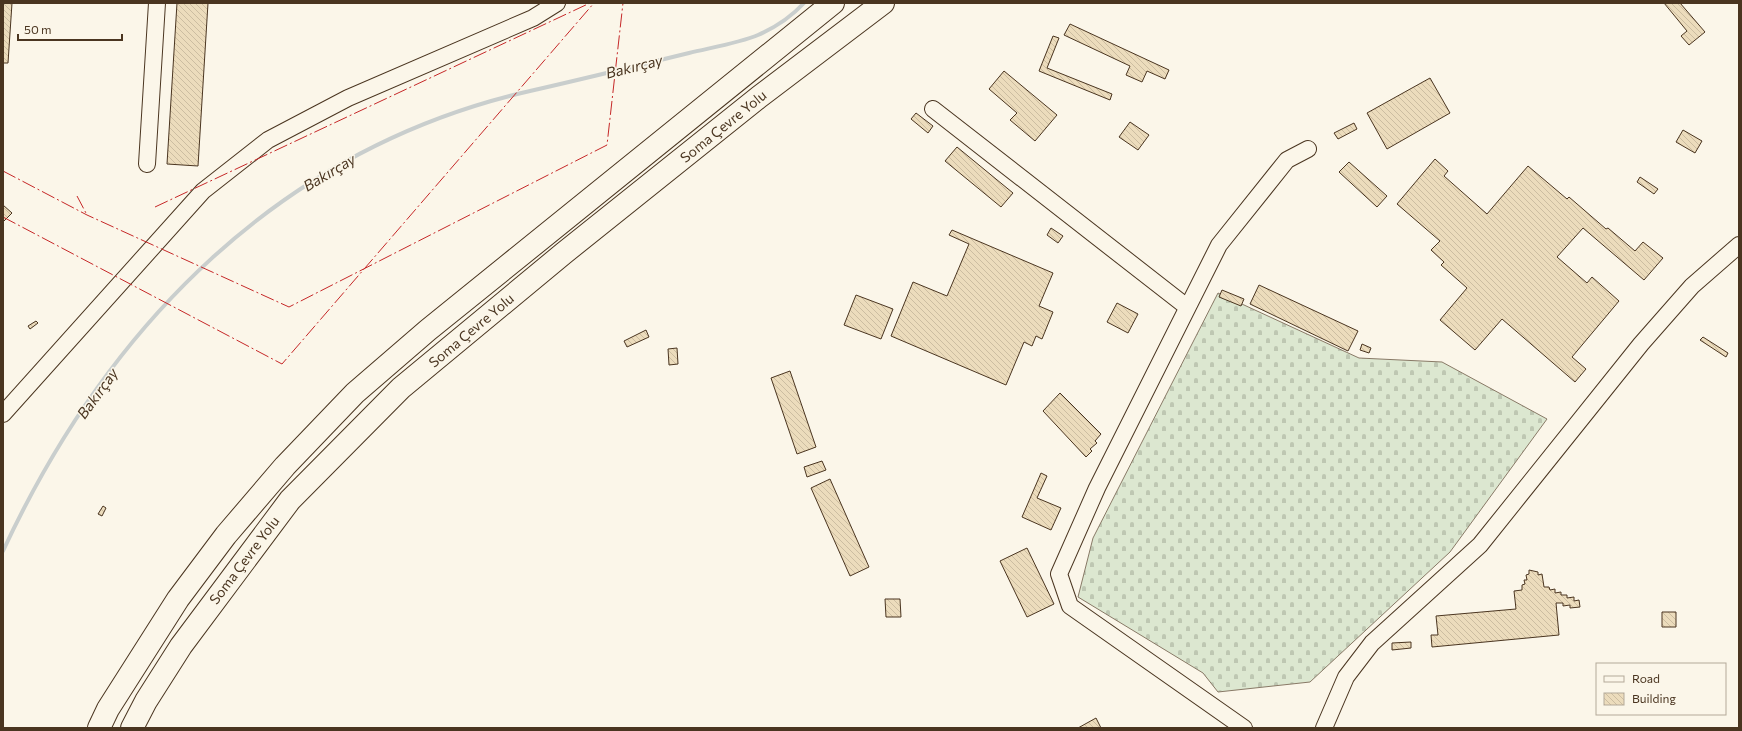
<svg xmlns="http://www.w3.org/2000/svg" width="1742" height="731" font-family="Commissioner,sans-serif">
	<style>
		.cemetery { fill: url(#cemetery-stones); stroke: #887966 }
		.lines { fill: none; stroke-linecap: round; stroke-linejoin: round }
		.stream { stroke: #c9cecd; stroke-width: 4 }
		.building { fill: url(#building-back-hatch); stroke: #4a3520 }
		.minor-casing { stroke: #4a3520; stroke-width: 18 }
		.highway-casing { stroke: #4a3520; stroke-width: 24 }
		.minor { stroke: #fbf6e9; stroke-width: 16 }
		.highway { stroke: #fbf6e9; stroke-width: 22 }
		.power { stroke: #c62828; stroke-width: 1; stroke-dasharray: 14 3 2 3; stroke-linecap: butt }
		.labels { text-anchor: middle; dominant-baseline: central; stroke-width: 3; stroke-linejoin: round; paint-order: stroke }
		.street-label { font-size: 14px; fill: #4a3520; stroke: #fbf6e9 }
		.water-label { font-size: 15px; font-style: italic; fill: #4a3520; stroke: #fbf6e9 }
	</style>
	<defs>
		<pattern id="cemetery-stones" width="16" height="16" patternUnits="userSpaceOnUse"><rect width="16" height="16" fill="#dce7d0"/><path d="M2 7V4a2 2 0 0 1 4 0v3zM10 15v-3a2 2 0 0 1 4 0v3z" fill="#bec7b2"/></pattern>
		<pattern id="building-back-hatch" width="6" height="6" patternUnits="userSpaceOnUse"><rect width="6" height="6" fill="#ecdcbc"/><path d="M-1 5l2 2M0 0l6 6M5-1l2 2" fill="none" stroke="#ccbda1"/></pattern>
	</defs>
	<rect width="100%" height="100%" fill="#fbf6e9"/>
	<path class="cemetery" d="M1218,293l141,65 83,4 105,57 -97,133 -140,130 -92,10 -15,-19 -125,-76 15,-59z"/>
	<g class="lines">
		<path class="stream" d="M3,551c105,-226 278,-403 527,-460 53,-12 106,-25 159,-38 20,-5 50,-10 69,-18 16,-7 34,-19 46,-32"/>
	</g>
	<path class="building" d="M3,3h9l-4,60h-5z
		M177,3h31l-10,163 -31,-2z
		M1664,3h16l25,29 -16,13 -8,-9 6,-5z
		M1070,24l99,46 -4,9 -18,-8 -5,11 -16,-7 4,-9 -66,-31z
		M1053,36l6,2 -12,30 65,26 -2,6 -71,-29z
		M1004,71l53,44 -22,26 -25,-21 7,-7 -28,-24z
		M1430,78l20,35 -63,36 -20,-36z
		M916,113l17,13 -5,7 -17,-14z
		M1130,122l19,13 -11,15 -19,-13z
		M1354,123l3,6 -19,10 -4,-6z
		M1683,130l19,11 -7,12 -19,-11z
		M957,147l56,46 -12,14 -56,-46z
		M1435,159l13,12 -4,5 43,38 41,-48 39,33 2,-2 37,32 2,-1 27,23 8,-9 20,16 -19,22 -61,-52 -26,29 30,26 5,-6 27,24 -47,56 14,12 -11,13 -73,-63 -27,31 -35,-30 27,-32 -26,-23 3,-3 -13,-12 9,-9 -43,-37z
		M1349,162l38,34 -10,11 -38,-35z
		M1640,177l18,12 -4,5 -17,-12z
		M3,205l9,8 -9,9z
		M1051,228l12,8 -5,7 -11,-8z
		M952,230l101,43 -14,33 14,6 -11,27 -6,-3 -4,10 -8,-4 -18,43 -115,-49 22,-54 34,14 22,-52 -20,-9z
		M1259,285l99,46 -10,20 -98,-47z
		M1222,290l22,9 -3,7 -22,-9z
		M856,295l37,14 -12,30 -37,-14z
		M1117,303l21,11 -10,19 -21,-11z
		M36,321l2,2 -8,6 -2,-3z
		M646,330l3,7 -22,10 -3,-6z
		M1703,337l25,16 -2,4 -26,-17z
		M1362,344l9,4 -2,5 -9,-3z
		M677,348l1,16 -9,1 -1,-16z
		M790,371l26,76 -19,7 -26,-76z
		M1060,393l41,41 -6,7 2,2 -7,6 2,2 -6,6 -43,-46z
		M822,461l4,9 -19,7 -3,-10z
		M1041,473l6,3 -10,22 24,10 -10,22 -29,-13z
		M830,479l39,88 -19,9 -39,-88z
		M103,506l3,2 -4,8 -4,-2z
		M1027,548l27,56 -27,13 -27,-56z
		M1529,570l9,2v3l4,-1 2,13h5l1,3 5,-1v4l6,-1v3h6v3l7,-1v4l5,-1 1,7 -10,1v-3l-7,1v-3h-7l3,32 -127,12 -1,-12h7l-2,-19 80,-7 -2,-18 8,-1v-5l3,-1 -1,-4h3l-1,-5 3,-1z
		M885,599h15l1,18h-15z
		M1662,612h14v15h-14z
		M1411,642v6l-19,2v-7z
		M1096,718l5,10h-23z"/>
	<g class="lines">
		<g class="minor-casing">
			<path id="minor" d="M933,109l254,198
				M147,164l10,-161
				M3,414l200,-223 65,-51 80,-42 185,-80 24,-15
				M1244,728l-174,-122 -11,-32 38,-86 122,-243 68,-85 21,-11
				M1324,728l22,-51 26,-34 108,-98 161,-201 51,-58 47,-41"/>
		</g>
		<g class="highway-casing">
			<path id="highway" d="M99,728l9,-19 70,-110 48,-64 59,-69 70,-73 73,-63 405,-327
				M132,728l14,-27 35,-55 109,-146 111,-112 163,-135 195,-156 124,-94"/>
		</g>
		<use href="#minor" class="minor"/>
		<use href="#highway" class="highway"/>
		<path class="power" d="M3,171l84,44 202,92 318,-162 16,-142
			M77,196l10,19
			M155,207l435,-204
			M3,217l279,147 312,-361"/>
	</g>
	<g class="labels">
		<g class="street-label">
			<text transform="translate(723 126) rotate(-39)">Soma Çevre Yolu</text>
			<text transform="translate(471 330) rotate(-40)">Soma Çevre Yolu</text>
			<text transform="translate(244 560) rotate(-53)">Soma Çevre Yolu</text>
		</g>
		<g class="water-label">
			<text transform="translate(634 66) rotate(-14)">Bakırçay</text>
			<text transform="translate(329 172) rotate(-31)">Bakırçay</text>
			<text transform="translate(97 393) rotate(-54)">Bakırçay</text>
		</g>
	</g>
	<rect width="1742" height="731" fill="none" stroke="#4a3520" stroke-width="8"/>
	<rect x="1596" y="663" width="130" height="52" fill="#fbf6e9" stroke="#b4a999"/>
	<rect x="1604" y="676" width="20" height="6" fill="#fbf6e9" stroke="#b4a999"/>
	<text x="1632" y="683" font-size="12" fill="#4a3520">Road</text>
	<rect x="1604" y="693" width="20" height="12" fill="url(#building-back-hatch)" stroke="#b4a999"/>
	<text x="1632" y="703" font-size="12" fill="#4a3520">Building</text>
	<path d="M18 34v6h104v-6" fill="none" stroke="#4a3520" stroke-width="2"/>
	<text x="24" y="34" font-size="12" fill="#4a3520" stroke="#fbf6e9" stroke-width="3" paint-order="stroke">50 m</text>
</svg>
